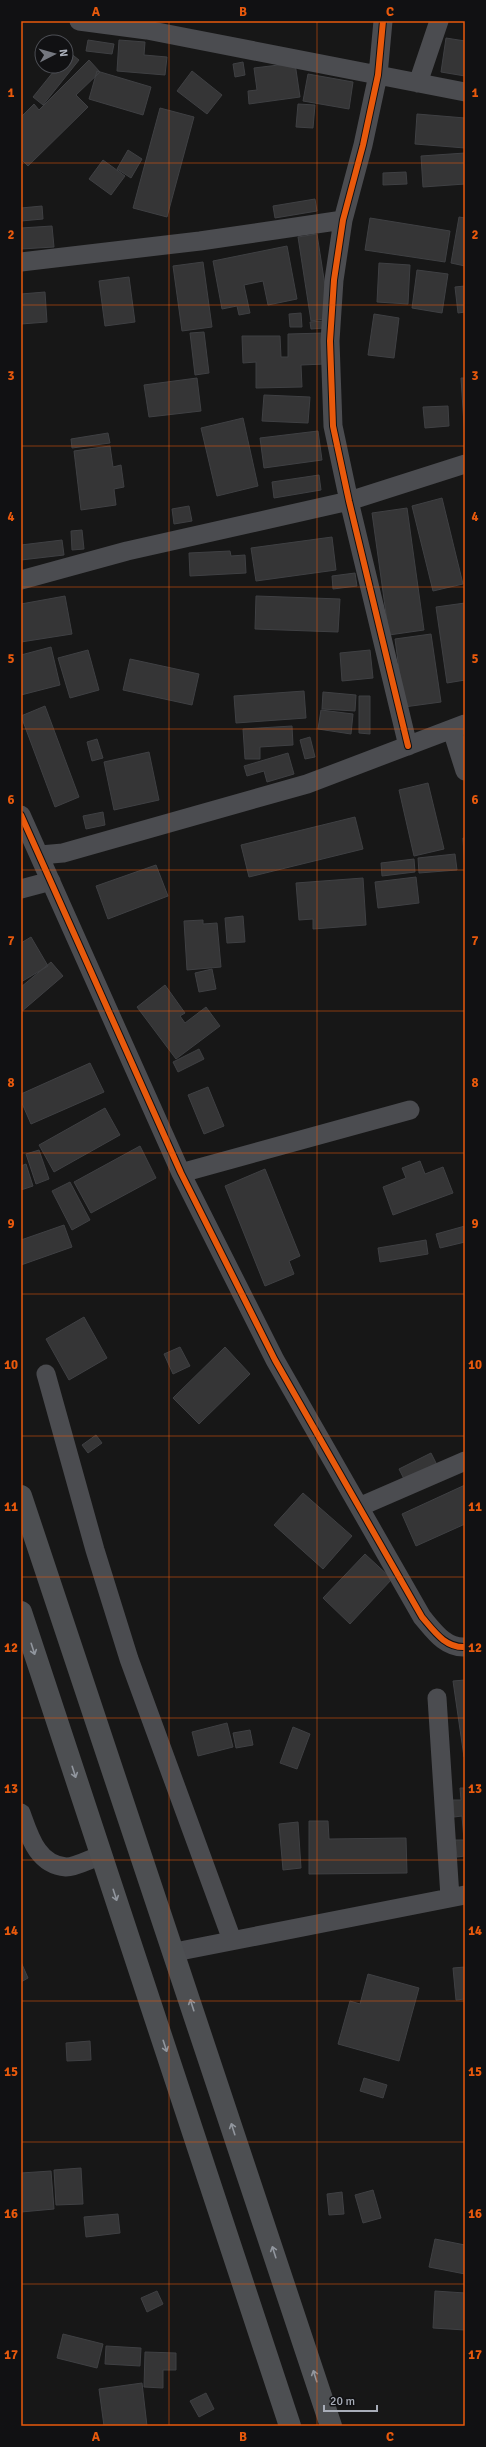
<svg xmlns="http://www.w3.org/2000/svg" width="486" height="2447" font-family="Signika,sans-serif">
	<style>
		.building { fill: #353536; stroke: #3f4043 }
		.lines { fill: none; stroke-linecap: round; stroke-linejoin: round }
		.street { stroke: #4b4c50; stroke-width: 19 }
		.primary { stroke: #4d4f52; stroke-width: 22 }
		.cycleway-casing { stroke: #111113; stroke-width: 8 }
		.cycleway { stroke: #e8590c; stroke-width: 6 }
		.oneway { stroke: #91969e }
		.grid { fill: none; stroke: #e8590c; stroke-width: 1; stroke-opacity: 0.55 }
		.neatline { fill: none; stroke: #e8590c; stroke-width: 1.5 }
		.grid-label { font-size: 13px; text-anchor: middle; font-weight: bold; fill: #e8590c }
	</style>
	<rect width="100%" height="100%" fill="#171717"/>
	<path class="building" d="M446,38l19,3v35l-24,-4z
		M88,40l26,4 -2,10 -26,-3z
		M119,40l26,2 -1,13 23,2 -2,18 -48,-4z
		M69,52l10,8 -36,45 -10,-8 25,-31h8v-10z
		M89,60l11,12 -24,23 12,12 -60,59 -7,-7v-42l13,-13 5,6z
		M243,62l2,13 -10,2 -2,-13z
		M295,63l5,34 -51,7 -1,-13 9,-1 -3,-22z
		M97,71l54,16 -8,28 -54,-16z
		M192,71l30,24 -15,19 -30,-23z
		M308,74l45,8 -4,27 -46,-8z
		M298,104l17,1 -2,23 -17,-1z
		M160,108l34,9 -27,100 -34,-9z
		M417,114l48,4v30l-50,-4z
		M128,150l14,9 -11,19 -14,-9z
		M465,153v31l-42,3 -2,-31z
		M103,160l22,16 -14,19 -22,-16z
		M406,172l1,12 -24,1v-12z
		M315,199l2,12 -42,7 -2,-12z
		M42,206l1,13 -22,2v-13z
		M459,217l6,1v48l-14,-3z
		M370,218l80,13 -5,31 -80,-12z
		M52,226l2,21 -33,2v-21z
		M317,234l13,84 -19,3 -13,-84z
		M287,246l10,53 -29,6 -5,-24 -19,4 6,28 -11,2 -2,-9 -15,3 -9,-48z
		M203,262l9,65 -30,4 -9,-65z
		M379,263l31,2 -2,39 -31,-2z
		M417,270l31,4 -6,39 -30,-5z
		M129,277l6,45 -30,4 -6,-45z
		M465,286v26l-7,1 -3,-26z
		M45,292l2,30 -26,2v-30z
		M301,313l1,14h-12l-1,-13z
		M374,314l25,4 -5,40 -26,-3z
		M323,321l1,7 -13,1 -1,-7z
		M204,332l5,41 -14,2 -5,-42z
		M324,333l1,31 -24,1 1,22 -46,1v-26l-13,1 -1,-27h38l1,21h7v-23z
		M197,378l4,33 -52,6 -5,-32z
		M461,378h4v62z
		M264,395l46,2 -2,26 -46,-2z
		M448,406l1,20 -24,2 -2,-21z
		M243,418l15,68 -41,10 -16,-68z
		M318,431l4,29 -58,8 -4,-30z
		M108,433l2,10 -38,5 -1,-9z
		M110,446l3,21 8,-2 3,22 -10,2 2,16 -35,5 -7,-59z
		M319,475l2,15 -47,8 -2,-16z
		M442,498l21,86 -30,7 -21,-85z
		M189,506l3,15 -18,3 -2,-15z
		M407,508l17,122 -35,5 -17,-122z
		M82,530l2,19 -12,1 -1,-19z
		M332,537l4,33 -80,11 -5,-33z
		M62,540l2,15 -43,5v-15z
		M230,551l1,5 14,-1 1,18 -56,3 -1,-23z
		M355,573l2,13 -24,3 -1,-13z
		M65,596l7,38 -51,8v-38z
		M256,596l84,3 -2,33 -83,-3z
		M465,603v77l-18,3 -11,-76z
		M431,634l10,68 -37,5 -9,-68z
		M51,647l9,38 -39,10v-40z
		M88,650l11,40 -29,8 -12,-40z
		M370,650l3,28 -31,3 -2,-28z
		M130,659l69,15 -7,31 -69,-15z
		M304,691l2,27 -70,5 -2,-27z
		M323,692l33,3 -1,16 -33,-2z
		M359,696h11v38l-11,-1z
		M45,706l34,91 -24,10 -34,-91z
		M321,710l32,4 -2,20 -33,-5z
		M292,726l1,19 -33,2v12h-15l-2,-30z
		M310,737l5,20 -10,2 -5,-19z
		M97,739l6,19 -11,3 -5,-19z
		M149,752l10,48 -45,10 -10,-48z
		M288,753l6,21 -27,8 -3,-11 -17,5 -3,-10z
		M428,783l16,66 -30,7 -15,-66z
		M103,812l2,13 -19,4 -3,-13z
		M355,817l8,32 -114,28 -8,-32z
		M463,838h2v35z
		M455,854l2,16 -38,3 -1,-15z
		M414,859l1,13 -33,4 -1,-13z
		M156,865l12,31 -60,23 -12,-33z
		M416,877l3,26 -41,5 -3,-26z
		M363,878l3,47 -53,4v-10l-14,1 -3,-37z
		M243,916l2,26 -18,1 -2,-25z
		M203,920v4l14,-1 4,44 -34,3 -3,-49z
		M31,937l17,29 -27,16v-39z
		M51,962l12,14 -42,36v-25z
		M212,969l4,20 -17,3 -4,-19z
		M165,985l20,28 -5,3 5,7 21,-16 14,19 -44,33 -39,-52z
		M199,1049l5,10 -26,13 -5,-10z
		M90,1063l14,29 -73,32 -10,-23v-7z
		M208,1087l16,39 -20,8 -16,-39z
		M105,1108l15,27 -66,37 -15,-27z
		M140,1146l16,32 -65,35 -17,-31z
		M39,1150l10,29 -13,5 -10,-30z
		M420,1161l5,13 18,-7 10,26 -60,22 -10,-28 23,-9 -4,-10z
		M26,1164l7,22 -12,4v-24z
		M265,1169l35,87 -11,5 5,13 -29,12 -40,-100z
		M70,1182l20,38 -18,10 -20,-39z
		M64,1225l8,22 -51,18v-25z
		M465,1226v16l-25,6 -4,-14z
		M426,1240l2,14 -48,8 -2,-14z
		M84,1317l23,41 -38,22 -23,-41z
		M180,1347l10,19 -17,8 -9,-20z
		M225,1347l25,27 -51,50 -26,-26z
		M96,1435l6,8 -14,10 -6,-8z
		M431,1453l7,14 -32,16 -7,-14z
		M465,1485v39l-49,22 -14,-32z
		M303,1493l49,43 -29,33 -49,-44z
		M365,1554l27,25 -42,45 -27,-26z
		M465,1680v77h-1l-11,-76z
		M227,1723l6,24 -35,9 -6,-24z
		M293,1727l17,7 -13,35 -17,-6z
		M250,1730l3,15 -17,3 -3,-15z
		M460,1788h5v68l-8,1 -2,-17h9l-2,-24 -8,1 -1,-17h8z
		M309,1821h19l1,18 77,-1 1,35 -98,1z
		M298,1822l3,46 -18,2 -4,-46z
		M21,1962l7,16 -7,4z
		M465,1967v32l-9,1 -3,-32z
		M368,1974l51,14 -20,73 -61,-17 12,-43 10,3z
		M90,2041l1,19 -24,1 -1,-18z
		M364,2078l23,7 -4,13 -23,-7z
		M81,2168l2,36 -27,1 -2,-35z
		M51,2171l3,38 -33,3v-39z
		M373,2190l8,28 -18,5 -8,-28z
		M342,2192l2,22 -15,1 -2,-21z
		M118,2214l2,19 -34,4 -2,-20z
		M435,2239l30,6v29l-36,-7z
		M157,2291l6,13 -16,8 -6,-14z
		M435,2291l30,2v37l-32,-2z
		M63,2334l40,10 -6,24 -40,-10z
		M106,2346l35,2 -1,18 -35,-2z
		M145,2352l31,1v17h-13v18l-19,-1z
		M142,2383l5,43h-43l-5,-37z
		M206,2393l8,16 -15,8 -9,-16z"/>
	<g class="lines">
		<path class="street" d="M79,21l68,9 318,62
			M383,21l-5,54 -15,70 -20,75 -9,60 -4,61 3,85 16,75 59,245
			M418,83l21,-62
			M21,262l179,-21 143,-21
			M21,580l106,-29 222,-50 116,-37
			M452,730l13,41
			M21,815l160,358 94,187 147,257c12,14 23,31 43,30
			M40,855l23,-2 244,-69 158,-60
			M21,889l30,-8
			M181,1173l229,-63
			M46,1374l49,176 34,109 103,281
			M359,1507l106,-46
			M437,1698l13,199
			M21,1813c8,22 16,52 45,54 10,0 26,-9 36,-12
			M175,1952l290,-57"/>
		<path class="primary" d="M21,1496l310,930
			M21,1612l269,814"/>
		<g class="cycleway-casing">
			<path id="cycleway" d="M383,21l-5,54 -15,70 -20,75 -9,60 -4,61 3,85 16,75 59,245
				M21,815l160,358 94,187 147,257c12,14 23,31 43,30"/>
		</g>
		<use href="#cycleway" class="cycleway"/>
	</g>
	<defs><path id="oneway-shaft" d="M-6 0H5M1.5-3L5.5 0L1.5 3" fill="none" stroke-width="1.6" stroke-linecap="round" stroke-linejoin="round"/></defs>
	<g class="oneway">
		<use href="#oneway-shaft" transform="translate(33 1649) rotate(72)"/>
		<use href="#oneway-shaft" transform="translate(74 1772) rotate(72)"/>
		<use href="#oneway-shaft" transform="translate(115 1895) rotate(72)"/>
		<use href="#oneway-shaft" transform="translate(192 2005) rotate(-108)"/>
		<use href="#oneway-shaft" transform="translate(165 2046) rotate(72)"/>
		<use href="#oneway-shaft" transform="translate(233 2129) rotate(-108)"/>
		<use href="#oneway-shaft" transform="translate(274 2252) rotate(-108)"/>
		<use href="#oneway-shaft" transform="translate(315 2376) rotate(-108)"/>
	</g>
	<path class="grid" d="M169,21v2405M317,21v2405M21,163h444M21,305h444M21,446h444M21,587h444M21,729h444M21,870h444M21,1011h444M21,1153h444M21,1294h444M21,1436h444M21,1577h444M21,1718h444M21,1860h444M21,2001h444M21,2142h444M21,2284h444"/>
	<rect width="486" height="2447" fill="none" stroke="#111113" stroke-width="44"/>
	<g transform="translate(54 54) rotate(84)"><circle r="19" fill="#111113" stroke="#4d4f55"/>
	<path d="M0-3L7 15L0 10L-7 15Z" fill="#757880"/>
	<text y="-6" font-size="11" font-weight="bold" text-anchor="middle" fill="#a8adb8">N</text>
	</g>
	<path d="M324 2405v6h53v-6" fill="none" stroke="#a8adb8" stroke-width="2"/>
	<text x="330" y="2405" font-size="12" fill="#a8adb8" stroke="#111113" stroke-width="3" paint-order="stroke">20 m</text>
	<rect x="22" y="22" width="442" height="2403" class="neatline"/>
	<g class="grid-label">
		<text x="96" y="16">A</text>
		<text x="243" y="16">B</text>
		<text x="390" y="16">C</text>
		<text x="11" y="97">1</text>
		<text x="475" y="97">1</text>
		<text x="11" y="239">2</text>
		<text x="475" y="239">2</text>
		<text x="11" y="380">3</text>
		<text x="475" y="380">3</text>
		<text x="11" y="521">4</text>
		<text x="475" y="521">4</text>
		<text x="11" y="663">5</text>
		<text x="475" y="663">5</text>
		<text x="11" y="804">6</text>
		<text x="475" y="804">6</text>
		<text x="11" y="945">7</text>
		<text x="475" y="945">7</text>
		<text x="11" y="1087">8</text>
		<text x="475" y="1087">8</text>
		<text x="11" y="1228">9</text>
		<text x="475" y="1228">9</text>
		<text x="11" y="1369">10</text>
		<text x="475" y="1369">10</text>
		<text x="11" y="1511">11</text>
		<text x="475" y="1511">11</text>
		<text x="11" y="1652">12</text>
		<text x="475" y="1652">12</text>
		<text x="11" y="1793">13</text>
		<text x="475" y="1793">13</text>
		<text x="11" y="1935">14</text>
		<text x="475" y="1935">14</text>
		<text x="11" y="2076">15</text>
		<text x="475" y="2076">15</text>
		<text x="11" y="2218">16</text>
		<text x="475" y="2218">16</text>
		<text x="11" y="2359">17</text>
		<text x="475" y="2359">17</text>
		<text x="96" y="2441">A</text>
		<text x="243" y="2441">B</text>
		<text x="390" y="2441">C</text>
	</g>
</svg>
